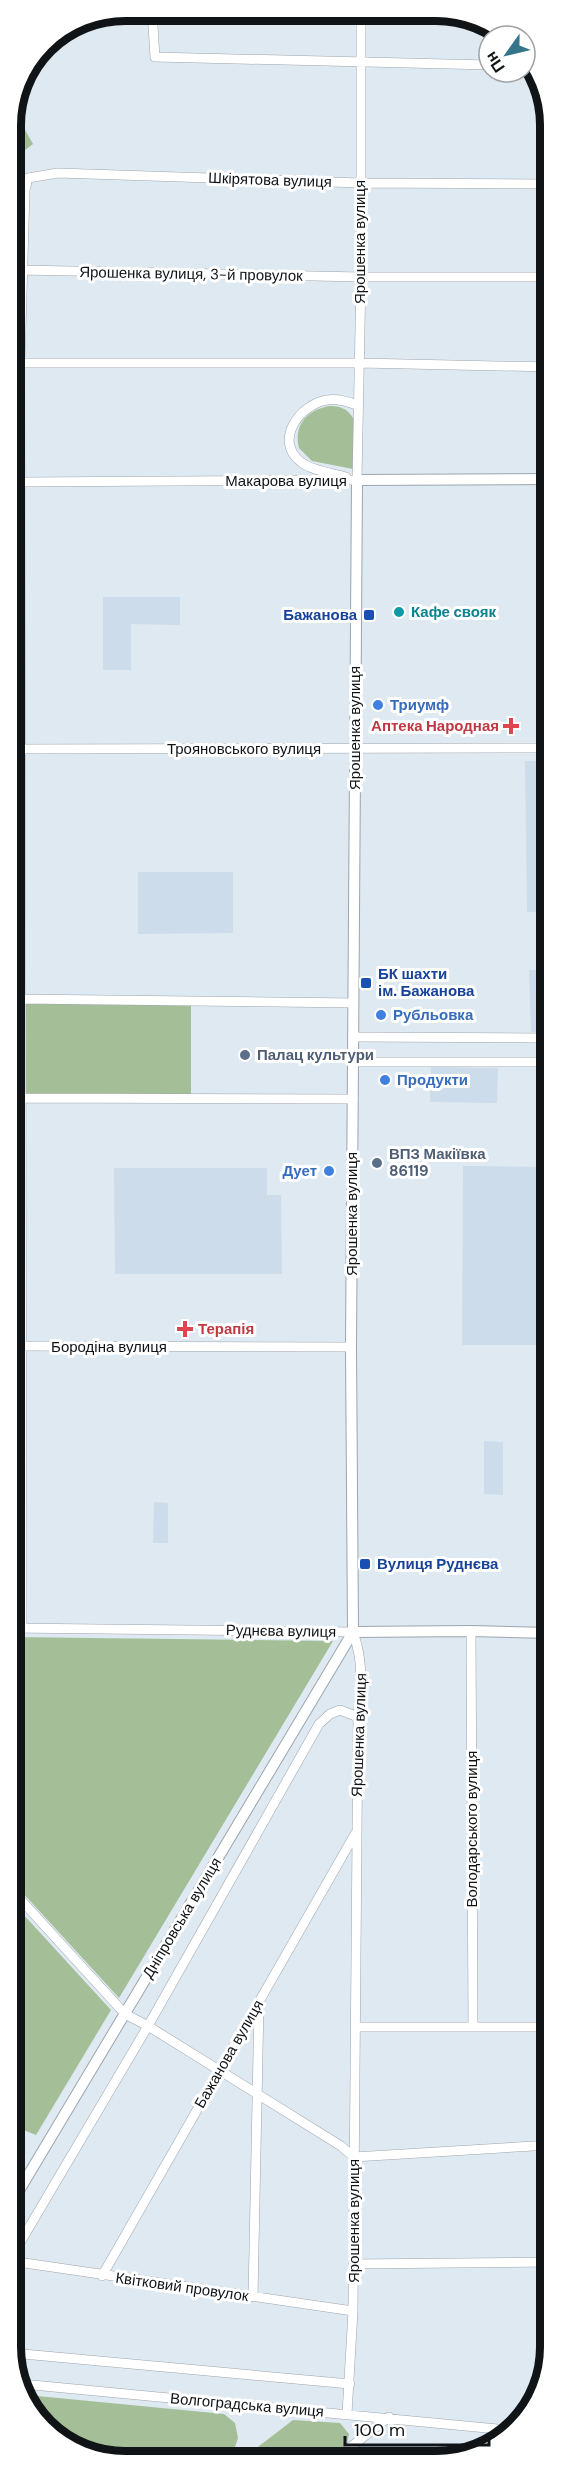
<svg xmlns="http://www.w3.org/2000/svg" width="561" height="2472" font-family="'DM Sans',sans-serif">
	<style>
		.built { fill: #ccdcea }
		.green { fill: #a4bf97 }
		.lines { fill: none; stroke-linecap: round; stroke-linejoin: round }
		.minor-casing { stroke: #9ca5ad; stroke-width: 10 }
		.tertiary-casing { stroke: #9ca5ad; stroke-width: 12 }
		.minor { stroke: #fff; stroke-width: 9 }
		.tertiary { stroke: #fff; stroke-width: 10 }
		.culture-dot { fill: #0f9aa8; stroke: #fff; stroke-width: 2 }
		.transit-dot { fill: #1a4fb4; stroke: #fff; stroke-width: 2 }
		.shop-dot { fill: #3f7fe0; stroke: #fff; stroke-width: 2 }
		.health-dot { fill: #e0444e; stroke: #fff; stroke-width: 2 }
		.service-dot { fill: #5c6f8a; stroke: #fff; stroke-width: 2 }
		.labels { text-anchor: middle; dominant-baseline: central; stroke-width: 6; stroke-linejoin: round; paint-order: stroke }
		.street-label { font-size: 15px; fill: #101417; stroke: #fff }
		.culture-label { font-size: 15px; font-weight: bold; fill: #0d838f; stroke: #fff; text-anchor: start }
		.transit-label { font-size: 15px; font-weight: bold; fill: #164399; stroke: #fff; text-anchor: start }
		.shop-label { font-size: 15px; font-weight: bold; fill: #366cbe; stroke: #fff; text-anchor: start }
		.health-label { font-size: 15px; font-weight: bold; fill: #be3a42; stroke: #fff; text-anchor: end }
		.service-label { font-size: 15px; font-weight: bold; fill: #4e5e75; stroke: #fff; text-anchor: start }
		.rim { fill: none; stroke: #101417; stroke-width: 8 }
	</style>
	<rect width="100%" height="100%" fill="#dfe9f2"/>
	<path class="built" d="M11,176l11,11 1,22 -7,37v193h-5z
		M103,597h77v28l-49,-1v46h-28z
		M525,761h25v151h-23z
		M138,872h95v61l-95,1z
		M529,970h21v62h-19z
		M431,1067l67,1 -1,35 -67,-1z
		M463,1166l87,1v178h-88z
		M114,1168h153v27h14l1,79h-167z
		M484,1441l19,1v53l-19,-1z
		M154,1502l14,1v40h-15z
		M54,2433l159,14 10,13 -121,-1z"/>
	<path class="green" d="M14,110l19,34 -22,17v-43z
		M330,406c12,0 20,4 25,16l-2,47 -41,-8 -13,-13c-6,-23 9,-39 31,-42z
		M21,999l170,2v97h-171z
		M11,1637l322,4 -214,357 -108,-118z
		M11,1901l100,109 -75,125 -25,-10z
		M27,2395l197,19 11,9 3,15 -3,9 -20,13h-25l-105,-10 -41,-22z
		M293,2420l47,3 9,11 -2,10 -20,16h-86z"/>
	<g class="lines">
		<g class="minor-casing">
			<path id="minor" d="M152,11l3,46 334,8
				M525,66h5
				M21,270l340,7h189
				M20,363h340l190,4
				M346,477c-13,-4 -34,-6 -45,-15 -28,-21 -1,-58 26,-62 11,-2 22,2 32,6
				M357,480l4,-203v-264
				M22,482l335,-2
				M11,749l539,-1
				M21,999l332,4
				M353,1037l197,1
				M353,1062h197
				M20,1098l333,1
				M11,1346l340,1
				M11,1628l342,4c11,31 8,53 5,85l-5,594 -6,103
				M22,1628l-2,-1265 5,-173 3,-12 30,-5 302,10 189,1
				M471,1631l2,396
				M11,1889l114,125 23,12 193,120 13,11 196,-12
				M355,2027h195
				M11,2258l137,-232 171,-302 11,-10 10,-4 18,7
				M11,2261l342,50
				M353,2264l197,-2
				M102,2276l253,-442
				M253,2297l6,-293
				M12,2353l338,31
				M22,2384l486,46
				M334,2460l55,-43"/>
		</g>
		<g class="tertiary-casing">
			<path id="tertiary" d="M353,1632l-2,-285 6,-867 193,-1
				M353,1632l118,-1 79,2
				M11,2204l342,-572"/>
		</g>
		<use href="#minor" class="minor"/>
		<use href="#tertiary" class="tertiary"/>
	</g>
	<circle class="culture-dot" cx="399" cy="612" r="6"/>
	<g class="transit-dot">
		<rect x="363" y="609" width="12" height="12" rx="3"/>
		<rect x="360" y="977" width="12" height="12" rx="3"/>
		<rect x="359" y="1558" width="12" height="12" rx="3"/>
	</g>
	<g class="shop-dot">
		<circle cx="378" cy="705" r="6"/>
		<circle cx="381" cy="1015" r="6"/>
		<circle cx="385" cy="1080" r="6"/>
		<circle cx="329" cy="1171" r="6"/>
	</g>
	<g class="health-dot">
		<path d="M508 717h6v6h6v6h-6v6h-6v-6h-6v-6h6z"/>
		<path d="M182 1320h6v6h6v6h-6v6h-6v-6h-6v-6h6z"/>
	</g>
	<g class="service-dot">
		<circle cx="245" cy="1055" r="6"/>
		<circle cx="377" cy="1163" r="6"/>
	</g>
	<g class="labels">
		<g class="street-label">
			<text transform="translate(270 180) rotate(2)">Шкірятова вулиця</text>
			<text transform="translate(360 242) rotate(-90)">Ярошенка вулиця</text>
			<text transform="translate(191 274) rotate(1)">Ярошенка вулиця, 3-й провулок</text>
			<text x="286" y="481">Макарова вулиця</text>
			<text transform="translate(355 728) rotate(-90)">Ярошенка вулиця</text>
			<text x="244" y="749">Трояновського вулиця</text>
			<text transform="translate(352 1214) rotate(-90)">Ярошенка вулиця</text>
			<text x="109" y="1347">Бородіна вулиця</text>
			<text transform="translate(281 1631) rotate(1)">Руднєва вулиця</text>
			<text transform="translate(359 1735) rotate(-88)">Ярошенка вулиця</text>
			<text transform="translate(472 1829) rotate(-90)">Володарського вулиця</text>
			<text transform="translate(182 1918) rotate(-59)">Дніпровська вулиця</text>
			<text transform="translate(229 2054) rotate(-60)">Бажанова вулиця</text>
			<text transform="translate(354 2221) rotate(-90)">Ярошенка вулиця</text>
			<text transform="translate(182 2287) rotate(8)">Квітковий провулок</text>
			<text transform="translate(247 2405) rotate(5)">Волгоградська вулиця</text>
		</g>
		<g class="culture-label">
			<text x="411" y="612">Кафе свояк</text>
		</g>
		<g class="transit-label">
			<text x="357" y="615" text-anchor="end">Бажанова</text>
			<text x="378" y="974">БК шахти<tspan x="378" dy="17">ім. Бажанова</tspan></text>
			<text x="377" y="1564">Вулиця Руднєва</text>
		</g>
		<g class="shop-label">
			<text x="390" y="705">Триумф</text>
			<text x="393" y="1015">Рубльовка</text>
			<text x="397" y="1080">Продукти</text>
			<text x="317" y="1171" text-anchor="end">Дует</text>
		</g>
		<g class="health-label">
			<text x="499" y="726">Аптека Народная</text>
			<text x="198" y="1329" text-anchor="start">Терапія</text>
		</g>
		<g class="service-label">
			<text x="257" y="1055">Палац культури</text>
			<text x="389" y="1154">ВПЗ Макіївка<tspan x="389" dy="17">86119</tspan></text>
		</g>
	</g>
	<path d="M0 0H561V2472H0ZM125 21H436A104 104 0 0 1 540 125V2347A104 104 0 0 1 436 2451H125A104 104 0 0 1 21 2347V125A104 104 0 0 1 125 21Z" fill="#fff" fill-rule="evenodd"/>
	<path class="rim" d="M125 21H436A104 104 0 0 1 540 125V2347A104 104 0 0 1 436 2451H125A104 104 0 0 1 21 2347V125A104 104 0 0 1 125 21Z"/>
	<g transform="translate(507 54) rotate(236)"><circle r="28" fill="#ffffff" stroke="#9fa1a2" stroke-width="1.5"/>
	<path d="M0-4.5L10 22L0 15L-10 22Z" fill="#357589"/>
	<text y="-9" font-size="16" font-weight="bold" text-anchor="middle" fill="#101417">Пн</text>
	</g>
	<path d="M345 2436v9h144v-9" fill="none" stroke="#101417" stroke-width="3"/>
	<text x="354" y="2436" font-size="18" fill="#101417" stroke="#ffffff" stroke-width="4.5" paint-order="stroke">100 m</text>
</svg>
